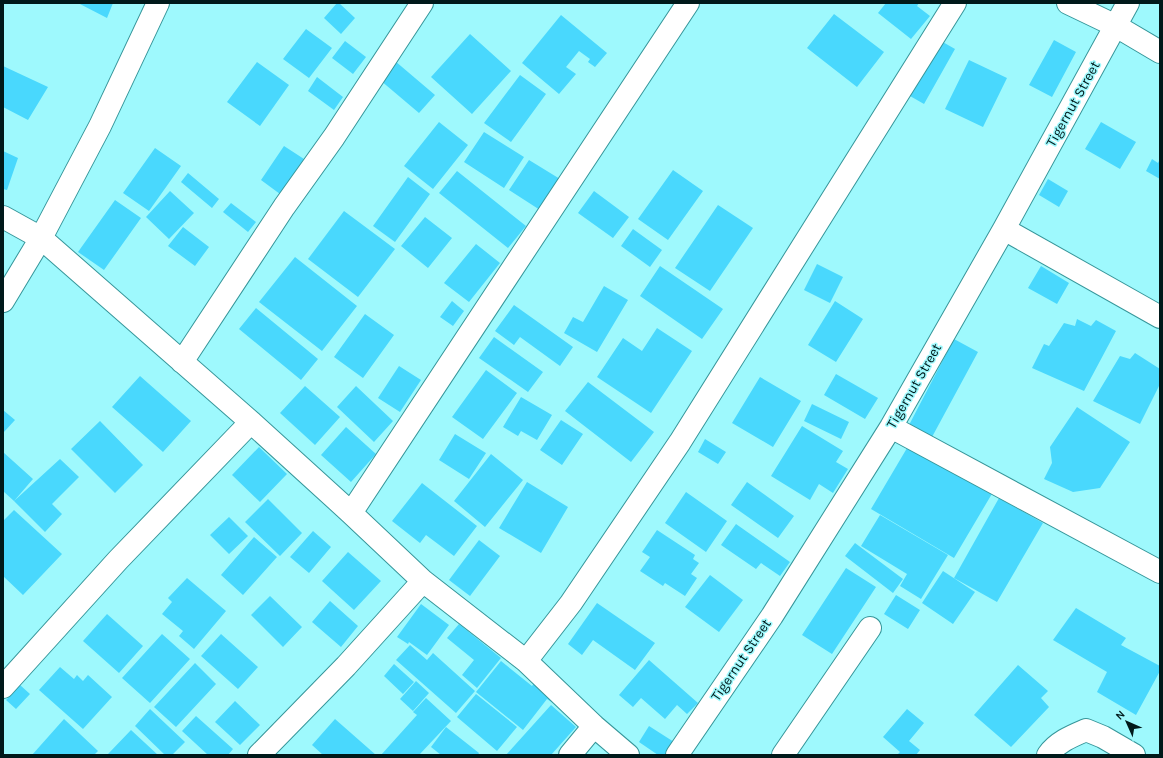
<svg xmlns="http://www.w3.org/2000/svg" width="1163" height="758" font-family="Karla,sans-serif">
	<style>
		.building { fill: #49d8fd }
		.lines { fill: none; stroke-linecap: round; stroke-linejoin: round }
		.minor-casing { stroke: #36969a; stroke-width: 24 }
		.minor { stroke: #fff; stroke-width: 22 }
		.labels { text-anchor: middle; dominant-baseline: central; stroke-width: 3; stroke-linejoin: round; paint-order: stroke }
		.street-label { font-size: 14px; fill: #00191a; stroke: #9ef9fd }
	</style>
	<rect width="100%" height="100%" fill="#9ef9fd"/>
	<path class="building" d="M78,3h35l-6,15z
		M337,3h2l16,15 -14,16 -17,-16z
		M886,3h33l-2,3 13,10 -19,23 -33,-26z
		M834,14l50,38 -27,35 -50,-39z
		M561,15l46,38 -12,14 -7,-5 2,-3 -11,-8 -13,16 10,7 -17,20 -37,-31z
		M306,29l26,19 -23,30 -26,-19z
		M470,34l41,37 -39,43 -41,-37z
		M1054,40l22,12 -24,45 -23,-12z
		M345,41l21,16 -13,17 -21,-16z
		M941,41l14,8 -31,55 -14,-8z
		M969,60l38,18 -24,49 -38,-18z
		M395,61l40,34 -16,18 -39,-33z
		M257,62l32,23 -29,41 -33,-24z
		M3,66l45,21 -20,33 -25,-13z
		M520,75l26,19 -35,48 -27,-19z
		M317,77l26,20 -9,13 -26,-19z
		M439,122l29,23 -35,44 -29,-23z
		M1101,122l35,20 -16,27 -35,-20z
		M484,132l40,25 -20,31 -40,-26z
		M284,146l20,13 -24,35 -19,-14z
		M155,148l26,18 -32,45 -26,-18z
		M3,151l15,7 -11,32 -4,-1z
		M1152,159l6,4 2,-4v20l-14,-8z
		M529,160l31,19 -20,31 -31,-20z
		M673,170l30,21 -35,49 -30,-21z
		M457,171l69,55 -18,22 -69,-55z
		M188,173l31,26 -7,9 -31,-26z
		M408,177l22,17 -35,48 -22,-16z
		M1048,179l20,12 -9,16 -20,-12z
		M170,191l24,22 -25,26 -23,-22z
		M594,191l35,26 -16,21 -35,-25z
		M115,200l26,18 -37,52 -26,-18z
		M231,203l25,19 -8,10 -25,-20z
		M718,205l35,23 -43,63 -35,-23z
		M344,211l51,38 -37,48 -50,-38z
		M425,217l27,21 -24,30 -27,-22z
		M183,227l26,20 -14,19 -27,-20z
		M633,229l29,21 -12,17 -29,-21z
		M476,244l24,19 -31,39 -25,-19z
		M295,257l62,49 -35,45 -63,-49z
		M817,264l26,13 -13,26 -26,-13z
		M660,266l63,43 -21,30 -62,-43z
		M1041,266l28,17 -12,21 -29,-16z
		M604,286l24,14 -31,52 -33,-19 9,-16 10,5z
		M452,301l12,10 -11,15 -13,-9z
		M835,301l28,18 -27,43 -28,-17z
		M514,305l59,42 -13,19 -40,-29 -6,8 -19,-14z
		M256,308l62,51 -17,21 -62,-51z
		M365,314l29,21 -31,43 -29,-21z
		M1077,319l14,7 5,-6 20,11 -32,60 -52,-23 12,-24 5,2 15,-23 11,3z
		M657,328l35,23 -41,62 -54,-36 26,-39 19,13z
		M494,337l49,35 -15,20 -49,-34z
		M954,339l24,13 -46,85 -23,-12z
		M1135,353l25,16v15l-20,40 -47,-23 27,-45 10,3z
		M399,366l22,14 -21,32 -22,-14z
		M486,370l31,23 -34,46 -31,-22z
		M836,374l42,24 -13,21 -41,-24z
		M140,376l51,45 -28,31 -51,-45z
		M760,377l41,24 -28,46 -41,-24z
		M588,382l66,50 -23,30 -66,-51z
		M305,386l35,31 -25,28 -35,-32z
		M356,386l37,35 -19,21 -37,-35z
		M521,397l31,18 -15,25 -16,-9 -3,5 -15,-9z
		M812,404l37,18 -8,17 -37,-18z
		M1077,407l53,35 -30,46 -27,4 -29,-13 8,-16 -2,-16z
		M3,410l12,10 -12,13z
		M561,420l22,14 -21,31 -22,-15z
		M100,421l43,44 -28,28 -44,-44z
		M802,426l41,25 -7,11 12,7 -15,24 -14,-9 -9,16 -39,-24z
		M346,427l30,27 -25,28 -30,-27z
		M455,434l31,19 -17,26 -30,-19z
		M705,439l21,13 -8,12 -20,-12z
		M910,443l83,49 -39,66 -83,-49z
		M259,447l28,27 -27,28 -28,-27z
		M3,452l30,27 -19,22 -11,-10z
		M491,454l32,26 -38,47 -31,-26z
		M60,459l19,18 -27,27 10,10 -17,18 -31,-31z
		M527,482l41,25 -27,46 -42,-25z
		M747,482l47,34 -16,22 -47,-33z
		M422,483l55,43 -23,30 -28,-21 -6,8 -28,-22z
		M686,492l41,29 -21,31 -41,-29z
		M999,498l44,25 -46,79 -43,-24z
		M268,499l34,34 -22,23 -35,-34z
		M14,510l48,44 -39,41 -20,-19v-55z
		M880,515l68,40 -27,44 -21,-13 7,-12 -46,-28z
		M229,517l19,19 -19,18 -19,-19z
		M736,524l54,38 -10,14 -19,-13 -5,6 -35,-24z
		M657,530l38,25 -2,4 6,4 -8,11 6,4 -12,18 -20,-13 -2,3 -23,-15 10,-14 -8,-5z
		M313,531l18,16 -22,26 -19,-16z
		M254,537l23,20 -34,38 -22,-20z
		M479,540l21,16 -30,40 -21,-16z
		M855,543l48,36 -10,14 -48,-37z
		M348,552l33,29 -27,29 -32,-29z
		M846,568l30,19 -44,67 -30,-19z
		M943,571l32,21 -22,32 -31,-21z
		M710,575l33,25 -24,32 -34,-25z
		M187,578l39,33 -32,38 -15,-13 4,-5 -21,-17 10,-12 -4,-4z
		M896,595l24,15 -12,19 -24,-15z
		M270,596l32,31 -19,20 -32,-32z
		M330,601l28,25 -17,21 -29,-25z
		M597,603l58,40 -20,27 -42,-30 -11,15 -14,-11z
		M421,604l28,21 -22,30 -18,-13 -1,2 -11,-7z
		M1076,608l50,30 -5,7 39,21v5l-24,44 -39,-23 10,-20 -54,-32z
		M107,614l36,32 -24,27 -36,-32z
		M459,624l42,34 -24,30 -15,-13 12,-15 -27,-22z
		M162,634l28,25 -40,44 -28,-25z
		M221,634l37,33 -20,22 -37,-33z
		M410,645l17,15 6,-7 42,38 -19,22 -60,-53z
		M649,660l49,43 -11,11 -10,-9 -12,14 -24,-21 -8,9 -14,-12z
		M501,661l31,25 3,-4 21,16 -3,5 -6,-4 -24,31 -47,-38z
		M195,663l21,21 -40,43 -22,-20z
		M394,664l20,18 -11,12 -19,-18z
		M1018,665l30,26 -7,7 8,9 -38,40 -37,-32z
		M60,667l14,12 3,-4 6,6 5,-6 24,22 -29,32 -44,-39z
		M416,681l13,12 -16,18 -13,-12z
		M20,685l10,9 -14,15 -10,-9z
		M476,694l41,33 -20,24 -40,-34z
		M426,698l25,23 -32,34h-38l36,-40 -4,-3z
		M235,701l25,24 -20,20 -25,-23z
		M551,705l25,22 -25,28h-45z
		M150,709l35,33 -13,13h-7l-30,-29z
		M907,709l17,14 -15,18 11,9 -4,5h-17l-1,-1 2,-2 -17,-15z
		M196,716l37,33 -5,6h-20l-26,-24z
		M64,719l34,32 -4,4h-62z
		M335,719l41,36h-53l-11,-10z
		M649,726l25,16 -9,13h-7l-19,-13z
		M446,727l33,26 -1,2h-37l-10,-8z
		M131,730l27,25h-48l-2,-1z"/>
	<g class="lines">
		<g class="minor-casing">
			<path id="minor" d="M1068,3l48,23 44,26
				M3,217l38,21 210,184 100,91 72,68 103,80 68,65 34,29
				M1004,229l156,88
				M3,301l38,-63 59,-112 58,-123
				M182,362l102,-155 50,-70 88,-134
				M891,427l269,145
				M351,513l337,-510
				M526,661l45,-58 109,-161 275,-439
				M3,687l115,-127 133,-138
				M259,755l87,-89 77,-85
				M570,755l24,-29
				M677,755l95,-139 119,-189 113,-198 124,-226
				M783,755l87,-127
				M1048,755c9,-13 24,-19 38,-25l17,7 31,18"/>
		</g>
		<use href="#minor" class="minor"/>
	</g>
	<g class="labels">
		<g class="street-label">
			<text transform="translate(1073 104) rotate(-61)">Tigernut Street</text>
			<text transform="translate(914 386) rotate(-60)">Tigernut Street</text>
			<text transform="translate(741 660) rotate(-56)">Tigernut Street</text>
		</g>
	</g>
	<rect width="1163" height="758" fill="none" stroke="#00191a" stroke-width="8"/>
	<g transform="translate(1127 722) rotate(315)" stroke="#9ef9fd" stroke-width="3" paint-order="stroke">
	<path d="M0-3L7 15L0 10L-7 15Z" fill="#00191a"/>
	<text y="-6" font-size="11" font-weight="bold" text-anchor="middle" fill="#00191a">N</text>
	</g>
</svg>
